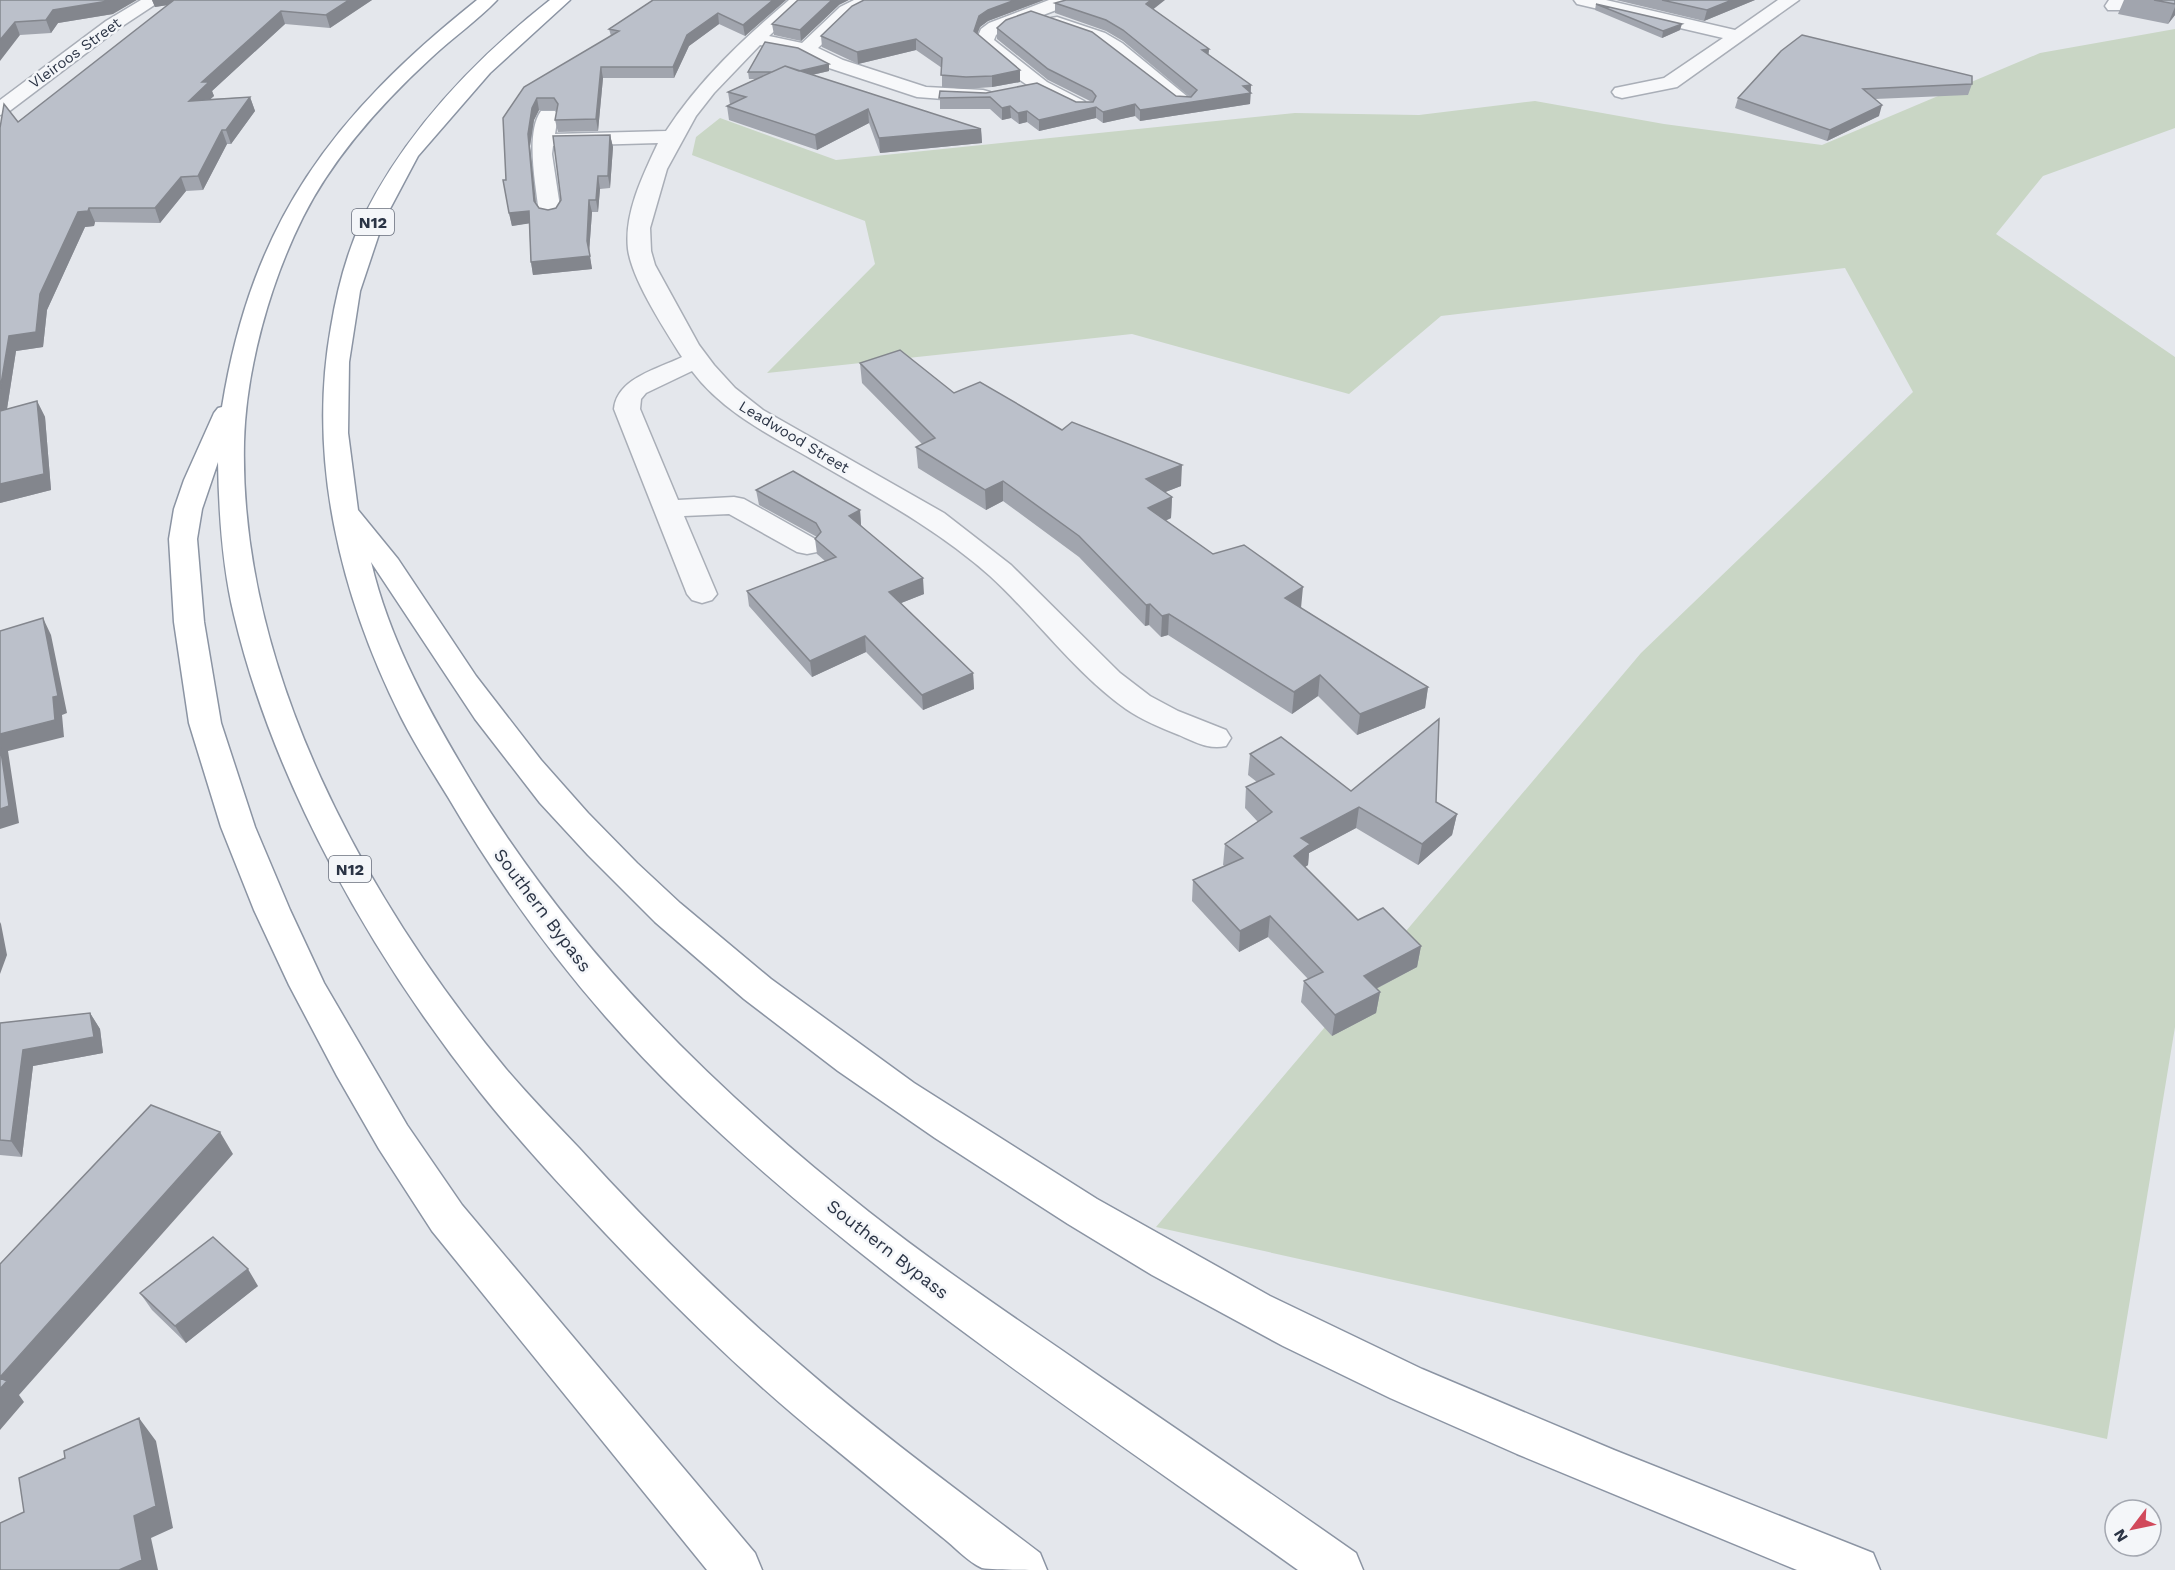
<svg xmlns="http://www.w3.org/2000/svg" width="2175" height="1570" font-family="'Work Sans',sans-serif">
	<style>
		.green { fill: #c9d6c5 }
		.lines { fill: none; stroke-linecap: round; stroke-linejoin: round }
		.minor-casing { stroke: #a9aeb7; stroke-width: 3 }
		.tertiary-casing { stroke: #a9aeb7; stroke-width: 3 }
		.motorway-casing { stroke: #8b94a3; stroke-width: 3 }
		.minor { fill: #f7f8fa; fill-rule: evenodd }
		.tertiary { fill: #f7f8fa; fill-rule: evenodd }
		.motorway { fill: #fff; fill-rule: evenodd }
		.wall { fill: #a1a5ae }
		.shaded-wall { fill: #83868d }
		.building { fill: #bbc0ca; stroke: #83868d; stroke-width: 1.5 }
		.labels { text-anchor: middle; dominant-baseline: central; stroke-width: 5; stroke-linejoin: round; paint-order: stroke }
		.far-street-label { font-size: 15px; fill: #2b3445; stroke: #f4f6f9 }
		.shield { fill: #f4f6f9; stroke: #676e7b; stroke-width: 1.5 }
		.shield-label { font-size: 16px; font-weight: bold; fill: #2b3445 }
		.street-label { font-size: 18px; fill: #2b3445; stroke: #f4f6f9 }
	</style>
	<rect width="100%" height="100%" fill="#e4e7ec"/>
	<path class="green" d="M2175,29v99l-132,48 -47,58 179,123v670l-68,412 -951,-212 485,-574 272,-261 -68,-124 -404,48 -92,78 -217,-60 -365,39 108,-109 -10,-43 -173,-66 4,-18 24,-19 116,42 459,-47 124,2 116,-14 129,23 158,21 218,-92z"/>
	<g class="lines">
		<g class="minor-casing">
			<path id="minor" d="M789,0h19l-39,36 33,7 38,-36 14,-7h23l-3,4 -22,11 -34,33 25,12 83,27 57,3 7,2 3,4 -3,4 -7,2 -66,-5 -88,-29 -29,-15 -40,-8 -46,48 -18,23 -29,53 -17,59 1,23 4,14 44,80 15,20 21,23 28,22 181,103 67,52 109,108 30,23 28,15 48,19 5,8 -5,8c-17,4 -31,-4 -47,-11 -18,-7 -37,-15 -53,-26 -52,-37 -89,-90 -136,-133 -55,-49 -119,-82 -182,-119 -42,-24 -86,-46 -116,-86l-46,22 -5,6 -1,10 38,91 56,-3 10,2 73,41 4,6 -4,6 -10,2 -10,-2 -68,-38 -45,2 33,78 -5,6 -10,3 -10,-3 -5,-6 -73,-185c3,-31 44,-40 68,-52 -17,-27 -50,-77 -54,-108 -4,-36 15,-74 30,-106l-105,3 -1,8 9,59 -3,5 -8,2 -8,-2 -3,-5c-3,-27 -14,-80 2,-102h14l3,4 -3,19 111,-3c34,-52 77,-92 123,-131z
				M1049,0h38l-3,4 -25,5 -58,22 -5,4 -2,5 53,42 37,19 3,4 -3,4c-23,6 -95,-49 -108,-68l5,-12 8,-6z
				M1574,0h32l129,30 43,-30h21l-122,87 -55,11 -7,-2 -3,-4 3,-4 49,-10 59,-40 -146,-34z
				M2109,0h18l-7,10h-12l-3,-4z
				M1057,17l48,16 17,10 72,59 -3,4h-14l-69,-55 -15,-10 -42,-15 -3,-4 3,-4z"/>
		</g>
		<g class="tertiary-casing">
			<path id="tertiary" d="M141,0h21l-44,29 -111,84 -7,2v-15l106,-79z"/>
		</g>
		<g class="motorway-casing">
			<path id="motorway" d="M477,0h20c-20,21 -45,38 -66,58 -50,46 -97,98 -128,159 -33,66 -57,151 -59,225 -5,228 121,456 262,627 23,27 48,53 73,79 70,77 144,151 223,218 76,66 158,126 238,187l7,17c-15,0 -53,0 -65,-2 -14,-6 -28,-22 -40,-31 -38,-31 -75,-62 -113,-93 -80,-64 -153,-136 -223,-210 -43,-46 -87,-93 -126,-142 -108,-136 -206,-308 -246,-477 -12,-50 -15,-102 -16,-153l-16,47 -5,30 7,83 17,101 34,104 35,83 34,73 83,142 55,80 293,348 7,17h-55l-275,-339 -53,-82 -42,-73 -48,-91 -35,-75 -33,-83 -32,-104 -15,-101 -5,-83 5,-30 10,-29 30,-67 4,-5 4,-1c30,-186 111,-292 255,-407z
				M550,0h20l-80,73 -72,83 -35,66 -23,69 -11,71 -1,71 10,77 40,49 78,117 65,84 47,53 49,50 43,40 91,76 143,104 183,116 173,97 152,73 192,81 259,103 7,17h-83l-280,-116 -127,-56 -107,-52 -131,-71 -84,-51 -133,-86 -97,-67 -94,-72 -89,-77 -67,-67 -48,-52 -65,-84 -104,-157c19,80 59,151 101,221 103,169 242,307 397,429 75,59 155,112 233,166 85,58 170,116 254,175l7,17h-65c-210,-150 -429,-292 -615,-472 -92,-89 -170,-190 -235,-301 -16,-26 -33,-52 -47,-80 -60,-120 -94,-256 -70,-390 6,-37 16,-75 32,-109 43,-87 111,-158 187,-218z"/>
		</g>
		<use href="#minor" class="minor"/>
		<use href="#tertiary" class="tertiary"/>
		<use href="#motorway" class="motorway"/>
	</g>
	<path class="wall" d="M0,0l113,14 -55,9 -7,10 -31,2z
		M152,0h220l-42,28 -45,-4 -73,67 2,5 -4,3 40,-2 5,14 -24,33h-4l-24,46 -17,1 -26,32 -65,-1 -1,4 -9,1 -38,83 -4,37 -27,4 -9,58 30,-8 8,16 6,73 -51,13 18,-381 150,-117 -13,2z
		M653,0h133l-41,36 -26,-12 -30,22 -15,32h-71l-5,53 -40,1 -3,-12 2,-10h-18l-5,10 -4,26 6,58 3,4 9,2 8,-2 54,-73 3,12 -3,41 -10,1 -2,23h-6l-3,41 3,16 -59,6 -2,-13 -2,-39 -17,3 -3,-13 -3,-33 -3,-62 108,-82 -2,-7z
		M864,0h180l-56,21 -8,6 -3,7 43,48 -28,5 -26,2 -24,-2v-19l-26,-18 -58,14 -36,-17 -1,-11z
		M1616,0h139l-51,21z
		M2124,0h51v15l-7,9 -50,-10z
		M1055,3l98,6 56,40 -1,6 43,30 -1,19 -110,17 -5,-5 -32,7 -7,-5 -57,13 -12,-9 -8,2 -8,-6 -9,2 -12,-11h-50v-18l136,11h16l-44,-22 -51,-41v-11l179,68 14,1 -67,-56 -17,-10 -51,-18z
		M1596,4l84,26 -18,8 -67,-28z
		M839,5l-38,36 -27,-6 -2,-11z
		M1781,51l191,33 -4,11 -93,4 4,17 -52,25 -92,-33 3,-10z
		M829,71l-17,4 169,54 1,14 -102,10 -11,-30 -52,27 -88,-30 -2,-14 3,-1 -2,-13 28,-13h-7l-1,-7z
		M860,363l94,30 108,37 119,56 -16,6 7,5 -1,21 -6,3 48,33 215,133 -3,21 -68,27 -39,-39 -26,18 -124,-79 -7,2 -12,-12 -4,1 -66,-69 -76,-56 -17,9 -68,-42 -2,-21 6,-3 -60,-61z
		M756,490l104,20 1,15 63,69 -23,9 72,70 1,16 -51,21 -57,-58 -54,25 -63,-71 -2,-15 78,-30 -8,-7 -2,-15 2,-2 -58,-32z
		M1250,754l101,37 85,11 21,12 -5,21 -34,30 -62,-37 -47,25 -1,12 -3,2 53,53 63,26 -4,21 -41,22 4,3 -4,21 -44,23 -31,-34 3,-21 4,-2 -40,-42 -29,15 -47,-51 1,-21 32,-14 -2,-1 2,-21 33,-22 -13,-14 1,-21 11,-5 -9,-7z
		M90,1013l10,16 3,24 -70,13 -11,91 -22,-2v-132z
		M258,1286l-72,57 -34,-33 -12,-17z"/>
	<path class="shaded-wall" d="M110,0h27l-24,14 -55,9 -7,10 -5,-13 7,-10z
		M152,0h42v1l-39,6z
		M349,0h23l-42,28 -4,-13z
		M773,0h13l-41,36 -2,-11z
		M832,0h17l-10,5 -38,36 -1,-11z
		M1015,0h29l-56,21 -8,6 -6,15v-11l5,-15 9,-6z
		M1151,0h14l-19,15v-11z
		M1732,0h23l-51,21 3,-11z
		M2175,7v8l-7,9z
		M281,11l4,13 -73,67 2,5 -21,19 -4,-14 13,-19z
		M718,13l1,11 -30,22 -15,32 -1,-11 14,-32z
		M15,22l5,13 -20,26v-21z
		M1682,24l-2,6 -18,8 1,-7z
		M916,39v11l-58,14 -1,-12z
		M1209,49l-1,11 -6,-10z
		M829,64v7l-35,8 -1,-7z
		M601,67l2,11 -5,53 -2,-12z
		M1020,70v12l-28,5v-11z
		M1251,85l-1,19 -110,17v-11z
		M250,97l5,14 -24,33 -5,-14z
		M537,98l2,12 -5,10 -4,26 7,67 -3,-12 -6,-67 4,-26z
		M1135,104v12l-32,7v-11z
		M1882,105l-3,11 -52,25 3,-11z
		M1010,106l1,12 -9,2v-12z
		M1096,107v11l-57,13v-11z
		M868,109l1,14 -52,27 -2,-15z
		M1027,111v11l-8,2 -1,-11z
		M981,129l1,14 -102,10 -1,-15z
		M222,130l5,14 -24,46 -5,-14z
		M610,135l3,12 -3,41 -2,-12z
		M598,176l2,13 -2,23 -2,-12z
		M181,177l5,14 -26,32 -5,-15z
		M589,200l3,12 -3,41 -2,-12z
		M89,208l6,14 -1,4 -9,1 -38,83 -4,37 -27,4 -12,77 -4,-9v-29l9,-54 31,-42 38,-82z
		M529,211l3,12 -20,3 -3,-13z
		M590,256l2,13 -59,6 -2,-13z
		M37,401l8,16 6,73 -51,13v-19z
		M1182,465l-1,21 -36,14 1,-21z
		M1003,481v20l-17,9 -1,-20z
		M1172,497l-1,21 -24,11 1,-21z
		M860,510l1,15 -10,6 -2,-15z
		M923,578l1,16 -33,13 -2,-15z
		M1303,587l-2,21 -16,-10z
		M1150,604l-1,21 -4,1 1,-21z
		M1169,614l-1,21 -7,2 1,-21z
		M43,618l8,17 16,78 -5,2 2,22 -56,14 11,72 -19,6v-95z
		M865,636l1,16 -54,25 -2,-16z
		M973,673l1,16 -51,21 -1,-15z
		M1320,675l-2,21 -26,18 2,-22z
		M1428,687l-3,21 -68,27 3,-21z
		M1359,807l-3,21 -47,25 -1,12 -16,11 2,-20 7,-18z
		M1457,814l-5,21 -34,30 4,-21z
		M1270,916l-2,21 -29,15 1,-21z
		M0,922l1,2 6,31 -7,19z
		M1421,946l-4,21 -57,30 4,-21z
		M1380,992l-4,21 -44,23 3,-21z
		M90,1013l10,16 3,24 -70,13 -11,91 -11,-16 12,-91z
		M220,1132l13,22 -214,241 5,7 -24,28v-53z
		M248,1269l10,17 -72,57 -11,-17z
		M139,1418l17,23 17,87 -22,10 7,32h-39l15,-54z"/>
	<path class="building" d="M0,0h110l-2,1 -55,9 -7,10 -31,2 -15,18z
		M174,0h175l-23,15 -45,-4 -79,71h7l-20,19 61,-4 -24,33h-4l-24,46 -17,1 -26,31h-66l-1,3 -10,1 -38,82 -4,38 -27,4 -9,54v-262l4,-24 14,18z
		M653,0h120l-30,25 -25,-12 -31,22 -14,32h-72l-5,52 -41,1 3,-16 -4,-6h-17l-5,10 -4,26 6,67 5,7 9,2 8,-2 5,-8 -8,-64 57,-1 -2,41h-10l-2,24h-7l-2,41 3,15 -59,6 -2,-51 -20,2 -6,-33h3l-3,-62 21,-31 95,-56 -10,-2z
		M798,0h34l-32,30 -28,-6z
		M864,0h151l-27,10 -9,6 -5,15 46,39 -28,6 -26,1 -25,-2 1,-17 -26,-19 -59,13 -36,-16 31,-30z
		M1066,0h85l-5,4 63,45 -7,1 49,35 -8,1 8,7 -111,17 -5,-6 -32,8 -7,-5 -57,13 -12,-9 -9,2 -8,-7 -8,2 -12,-11 -51,1 1,-7 46,2 51,-10 39,19h17l3,-6 -4,-5 -44,-22 -51,-41 9,-8 25,-9 61,21 84,64 15,1 6,-7 -74,-60 -17,-10 -51,-17z
		M1662,0h70l-25,10z
		M2154,0h21v4z
		M1596,4l86,20 -19,7z
		M1802,35l170,41v8l-109,5 19,16 -52,25 -92,-32 43,-47z
		M765,42l33,6 31,16 -30,7 -14,-5 -13,6h-24z
		M785,66l196,63 -102,9 -11,-29 -53,26 -88,-29 19,-9 -18,-5z
		M900,350l54,43 26,-11 82,48 10,-8 110,43 -36,14 26,18 -24,11 65,46 31,-9 59,42 -18,11 143,89 -68,27 -40,-39 -26,17 -125,-78 -7,2 -12,-12 -4,1 -67,-69 -76,-55 -18,9 -69,-43 19,-9 -75,-75z
		M37,401l7,73 -44,10v-73z
		M793,471l67,39 -11,6 74,62 -34,14 84,81 -51,22 -57,-59 -55,25 -63,-70 89,-34 -21,-18 6,-7 -5,-9 -60,-33z
		M43,618l15,78 -5,1 2,23 -55,14v-103z
		M1439,719l-3,83 21,12 -35,30 -63,-37 -58,31 9,6 -16,12 64,64 25,-12 38,38 -57,30 16,16 -45,23 -31,-34 19,-9 -53,-56 -30,15 -47,-51 50,-22 -18,-14 47,-32 -26,-25 28,-13 -24,-20 31,-17 70,54z
		M0,745l9,61 -9,3z
		M90,1013l4,24 -71,13 -12,91 -11,-1v-117z
		M151,1105l69,27 -220,245v-113z
		M213,1237l35,32 -73,57 -35,-33z
		M0,1378l7,3 -7,8z
		M139,1418l17,88 -22,10 8,44 -23,10h-119v-47l24,-11 -5,-34 46,-20 -1,-7z"/>
	<g class="labels">
		<g class="far-street-label">
			<text transform="translate(75 53) rotate(-36)">Vleiroos Street</text>
			<text transform="translate(794 437) rotate(31)">Leadwood Street</text>
		</g>
		<g class="shield">
			<rect x="352" y="209" width="42" height="26" rx="4.5"/>
			<rect x="329" y="856" width="42" height="26" rx="4.5"/>
		</g>
		<g class="shield-label">
			<text x="373" y="222">N12</text>
			<text x="350" y="869">N12</text>
		</g>
		<g class="street-label">
			<text transform="translate(543 910) rotate(53)">Southern Bypass</text>
			<text transform="translate(888 1249) rotate(38)">Southern Bypass</text>
		</g>
	</g>
	<g transform="translate(2133 1528) rotate(238)"><circle r="28" fill="#f4f6f9" stroke="#a4a8b1" stroke-width="1.5"/>
	<path d="M0-4.5L10 22L0 15L-10 22Z" fill="#d1495b"/>
	<text y="-9" font-size="16" font-weight="bold" text-anchor="middle" fill="#2b3445">N</text>
	</g>
</svg>
